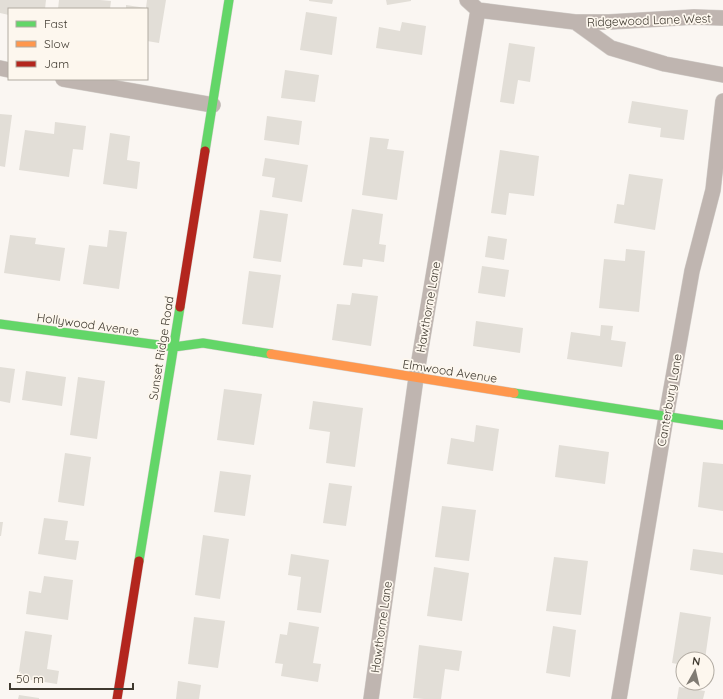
<svg xmlns="http://www.w3.org/2000/svg" width="723" height="699" font-family="Quicksand,sans-serif">
	<style>
		.building { fill: #e2ded7 }
		.lines { fill: none; stroke-linecap: round; stroke-linejoin: round }
		.street-casing { stroke: #d4d0cc; stroke-width: 16 }
		.fast-casing { stroke: #d4d0cc; stroke-width: 10 }
		.slow-casing { stroke: #d4d0cc; stroke-width: 10 }
		.jam-casing { stroke: #d4d0cc; stroke-width: 10 }
		.street { stroke: #bfb5b0; stroke-width: 15 }
		.fast { stroke: #63d668; stroke-width: 9 }
		.slow { stroke: #ff974d; stroke-width: 9 }
		.jam { stroke: #b3261e; stroke-width: 9 }
		.labels { text-anchor: middle; dominant-baseline: central; stroke-width: 3.5; stroke-linejoin: round; paint-order: stroke }
		.street-label { font-size: 12px; fill: #3f392f; stroke: #fdf7ee }
	</style>
	<rect width="100%" height="100%" fill="#faf6f2"/>
	<path class="building" d="M0,0h46l-1,9h-36v6l-9,-2z
		M59,0h41l11,1 -1,8h-52z
		M147,0h19l-7,43 -12,-2v-32h-21v-4l20,3z
		M309,0h24l-1,4 -23,-3z
		M386,0h25v1l-24,4z
		M306,12l31,5 -5,38 -32,-5z
		M402,22l24,4 -4,29 -46,-7 3,-21 21,4z
		M509,43l26,4 -5,35 -12,-2 -4,24 -14,-2z
		M285,70l34,5 -4,27 -34,-4z
		M632,101l56,9 -4,30 -24,-3 1,-9 -33,-5z
		M0,114l12,1 -7,52 -5,-1z
		M267,116l35,5 -3,24 -35,-5z
		M55,122l31,4 -3,24 -10,-1 -4,28 -50,-7 6,-40 29,4z
		M110,133l20,3 -3,24 13,2 -3,27 -34,-5z
		M370,137l19,2 -2,10 17,2 -7,49 -35,-5z
		M500,150l39,6 -5,40 -25,-3 -3,22 -15,-2z
		M265,158l43,7 -6,37 -30,-5 3,-19 -13,-2z
		M629,174l34,5 -8,51 -41,-7 3,-19 7,1z
		M352,209l31,5 -4,30 7,1 -2,17 -21,-3 -1,8 -19,-2z
		M260,210l28,4 -7,48 -28,-4z
		M109,230l18,2 -8,57 -36,-5 6,-39 18,2z
		M10,235l26,3 -1,6 30,4 -5,33 -56,-8z
		M488,236l19,3 -3,21 -19,-3z
		M626,249l19,2 -6,61 -40,-4 5,-49 21,2z
		M482,266l27,4 -4,27 -27,-4z
		M249,271l32,4 -8,53 -31,-4z
		M352,293l26,3 -7,50 -39,-6 5,-36 13,1z
		M476,321l47,7 -3,25 -47,-7z
		M601,325l12,1 -2,14 15,2 -4,25 -55,-8 4,-27 29,4z
		M0,367l15,2 -5,34 -10,-2z
		M26,371l40,6 -4,29 -40,-6z
		M78,377l27,4 -8,58 -27,-4z
		M224,389l38,5 -8,51 -37,-5z
		M313,401l50,7 -8,59 -29,-4 4,-31 -21,-3z
		M476,425l23,4 -6,42 -46,-7 4,-26 23,4z
		M559,445l50,7 -4,32 -50,-7z
		M65,453l26,4 -7,49 -26,-4z
		M703,462l20,2v47l-25,-4z
		M220,471l31,4 -6,41 -31,-4z
		M329,483l23,3 -6,40 -23,-3z
		M442,506l34,4 -7,51 -34,-4z
		M44,518l24,3 -3,19 14,1 -3,19 -38,-6z
		M0,522h3l-2,14h-1z
		M203,535l26,4 -9,60 -25,-4z
		M693,549l30,4v22l-33,-5z
		M291,554l38,6 -8,53 -24,-3 4,-33 -13,-2z
		M554,557l34,4 -7,54 -35,-4z
		M434,567l35,6 -7,48 -35,-5z
		M44,576l29,4 -5,40 -42,-6 3,-23 12,2z
		M680,612l31,5 -6,42h-22v6l-11,-2z
		M194,617l31,4 -7,47 -30,-4z
		M289,622l30,5 -6,36 8,1 -3,18 -37,-6 2,-12 -8,-1 5,-29 7,1z
		M553,626l23,4 -6,47 -24,-4z
		M25,631l27,4 -5,34 12,2 -2,13 -39,-6z
		M419,645l43,6 -3,20 -14,-2 -4,30h-17l-11,-1z
		M178,681l23,4 -2,14h-23z
		M679,687l26,4 -2,8h-26z
		M19,695l20,3v1h-21z"/>
	<g class="lines">
		<g class="street-casing">
			<path id="street" d="M467,0l11,10 97,12h34l85,-5 29,1
				M575,22l36,26 54,16 58,11
				M0,68l9,2
				M63,79l150,26
				M371,699l45,-321 62,-368
				M619,699l47,-282 26,-146 21,-81 10,-89"/>
		</g>
		<g class="fast-casing">
			<path id="fast" d="M205,151l24,-151
				M0,324l174,23 29,-4 68,11
				M514,393l209,32
				M139,561l41,-254"/>
		</g>
		<g class="slow-casing">
			<path id="slow" d="M271,354l243,39"/>
		</g>
		<g class="jam-casing">
			<path id="jam" d="M180,307l25,-156
				M117,699l22,-138"/>
		</g>
		<use href="#street" class="street"/>
		<use href="#fast" class="fast"/>
		<use href="#slow" class="slow"/>
		<use href="#jam" class="jam"/>
	</g>
	<g class="labels">
		<g class="street-label">
			<text transform="translate(649 20) rotate(-2)">Ridgewood Lane West</text>
			<text transform="translate(428 307) rotate(-80)">Hawthorne Lane</text>
			<text transform="translate(88 324) rotate(8)">Hollywood Avenue</text>
			<text transform="translate(161 348) rotate(-81)">Sunset Ridge Road</text>
			<text transform="translate(450 371) rotate(9)">Elmwood Avenue</text>
			<text transform="translate(669 400) rotate(-80)">Canterbury Lane</text>
			<text transform="translate(381 627) rotate(-82)">Hawthorne Lane</text>
		</g>
	</g>
	<rect x="8" y="8" width="140" height="72" fill="#fdf7ee" stroke="#b1aba2"/>
	<rect x="16" y="21" width="20" height="6" fill="#63d668" stroke="#b1aba2"/>
	<text x="44" y="28" font-size="12" fill="#3f392f">Fast</text>
	<rect x="16" y="41" width="20" height="6" fill="#ff974d" stroke="#b1aba2"/>
	<text x="44" y="48" font-size="12" fill="#3f392f">Slow</text>
	<rect x="16" y="61" width="20" height="6" fill="#b3261e" stroke="#b1aba2"/>
	<text x="44" y="68" font-size="12" fill="#3f392f">Jam</text>
	<g transform="translate(695 671) rotate(8)"><circle r="19" fill="#fdf7ee" stroke="#b1aba2"/>
	<path d="M0-3L7 15L0 10L-7 15Z" fill="#807b73"/>
	<text y="-6" font-size="11" font-weight="bold" text-anchor="middle" fill="#3f392f">N</text>
	</g>
	<path d="M10 683v6h123v-6" fill="none" stroke="#3f392f" stroke-width="2"/>
	<text x="16" y="683" font-size="12" fill="#3f392f" stroke="#fdf7ee" stroke-width="3" paint-order="stroke">50 m</text>
</svg>
